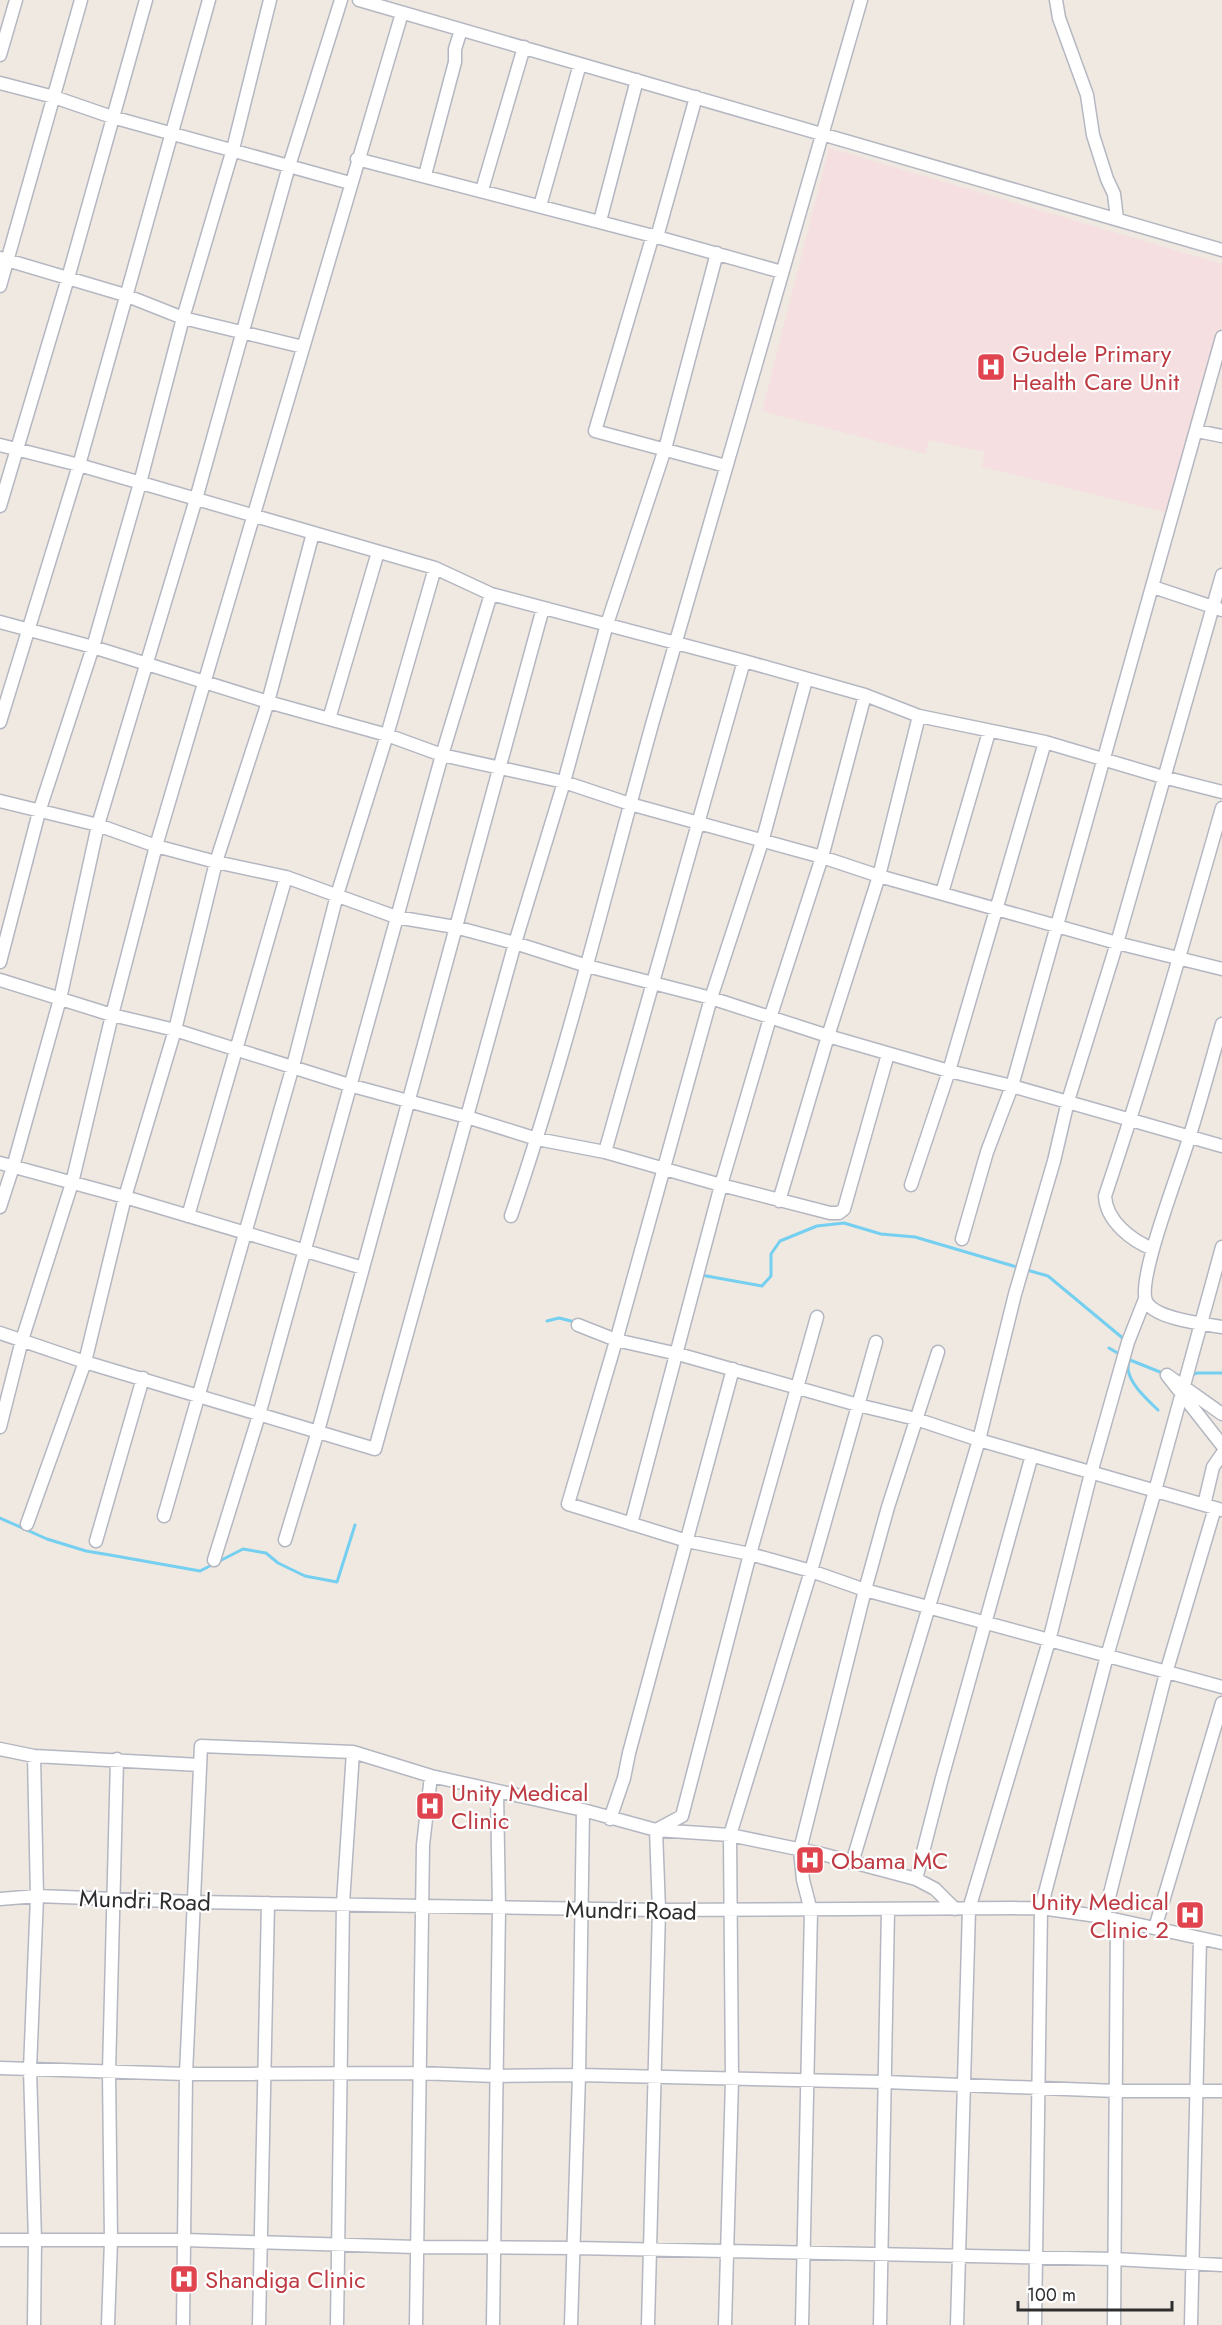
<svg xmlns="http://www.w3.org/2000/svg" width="1222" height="2325" font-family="Jost,sans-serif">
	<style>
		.medical { fill: #f5dfe0 }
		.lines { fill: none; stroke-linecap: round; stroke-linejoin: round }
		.stream { stroke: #75cff0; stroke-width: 3 }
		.street-casing { stroke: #b4b7c1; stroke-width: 15 }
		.street { stroke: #fff; stroke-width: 12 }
		.labels { text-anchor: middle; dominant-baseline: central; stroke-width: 4.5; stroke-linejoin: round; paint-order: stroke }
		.health-label { font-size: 24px; fill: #be3a42; stroke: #fff; text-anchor: start }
		.street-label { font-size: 24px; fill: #2e2e2e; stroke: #fff }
	</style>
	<rect width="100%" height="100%" fill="#efe9e1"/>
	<path class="medical" d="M829,148l393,116v60l-53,189 -187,-46 3,-15 -56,-12 -4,14 -163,-43z"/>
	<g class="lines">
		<path class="stream" d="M1027,1270l21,6 77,64
			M701,1275l61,11 9,-10v-22l9,-13 37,-15 27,-3 37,11 34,3 105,31
			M547,1321l12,-3 16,4
			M642,1340l14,3
			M1109,1348l12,7
			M1130,1354c0,5 -2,10 -2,15 2,16 20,31 30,41
			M1130,1360l35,14
			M1191,1375l6,-2h25
			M0,1518l47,21 39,12 24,4 90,16 43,-22 23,4 12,10 27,13 32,6 18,-57"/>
		<g class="street-casing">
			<path id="street" d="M359,0l863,250
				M1056,0l3,18 28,77 6,40 14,44 7,15 3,25
				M0,55l16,-55
				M0,83l54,14 58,20 238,66
				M357,159l300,78 39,-140
				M425,175l30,-113v-13l6,-19
				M482,190l42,-143
				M540,206l40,-142
				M600,221l37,-141
				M653,235l-58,196 131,35
				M657,237l125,35
				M0,258l125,37 58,23 120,29
				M0,286l81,-286
				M1197,431l25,5
				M0,445l79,20 356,103 56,26 253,67 121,34 54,21 126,26 118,35 59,15
				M0,506l68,-228 78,-278
				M1153,587l69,23
				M0,622l93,25 175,55 119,33 55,20 122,27 66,22 192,53 57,19 238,67 105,26
				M806,680l-44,162 -51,156 -93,336 -50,170 119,37 63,13 61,17 54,19 357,97
				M329,719l49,-167
				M0,722l79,-257 130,-465
				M0,801l98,24 58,21 60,16 70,15 110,40 59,10 60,16 72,23 124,32 117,38 121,35 63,15 210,60
				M942,893l47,-161
				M0,962l39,-150 54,-165 47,-164 43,-165 50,-169 37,-149
				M0,980l112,35 63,15 174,55 118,32 70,22 68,13 116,33 109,28h9l5,-4 44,-155
				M1222,1024c-11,38 -21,76 -33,114 -8,29 -52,140 -43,163 8,18 58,23 76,26
				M605,1152l139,-491
				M0,1163l125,34 238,71
				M911,1185l38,-114 96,-329
				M779,1201l49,-165 51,-160 40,-160
				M0,1207l13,-40 47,-168 38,-174 98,-326 93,-333 52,-166
				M188,1216l98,-339
				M511,1216c56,-163 96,-330 142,-495 68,-241 138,-481 208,-721
				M962,1239l25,-87 25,-66 210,-749
				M1153,1249c-21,-8 -47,-28 -48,-53 43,-128 80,-258 117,-388
				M578,1325l38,15 62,14 180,51 58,14 63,21 243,70
				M0,1333l85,29 290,87 140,-506 49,-161 43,-158 58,-175 52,-196
				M1222,1414l-55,-39 55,70
				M0,1427l22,-87 50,-157 40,-168 44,-169 246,-833
				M1204,1505l9,-38 9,-13
				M164,1516l129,-450 44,-171 50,-160 48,-167
				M27,1524l58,-162 40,-165 50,-167 41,-168 52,-160 45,-169
				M631,1524l90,-339 49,-167 52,-161 43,-162
				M285,1540l33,-109 45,-163 180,-660
				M96,1541l47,-163
				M214,1560l45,-145 183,-660 49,-161
				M0,1749l34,7 166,9
				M610,1819l14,-41 5,-25 104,-384
				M852,1863l127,-423 36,-146 39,-133 14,-60 49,-158 105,-368
				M916,1879l26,-101 90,-323
				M0,1899l37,-3 158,6 464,8 382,-2 63,9 118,26
				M1104,1917l62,-244 49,-165
				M1155,1928l67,-225
				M0,2068l186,6 232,-1 78,3 83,-1 306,7 231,9h106
				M0,2240h184l232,7 158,1 540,11 108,6
				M34,2325l1,-84 -5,-172 7,-173 -3,-140
				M108,2325l3,-84 -2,-169 8,-313
				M183,2325l3,-251 15,-328 152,6 78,24 152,34 73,20 74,5 92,19 94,25 19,10 20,20
				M259,2325l9,-422
				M337,2325l6,-422 10,-151
				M416,2325l7,-480 8,-69
				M493,2325l6,-417 -2,-116
				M571,2325l8,-250 4,-265
				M648,2325l11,-415 -3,-80 26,-14 68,-262 67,-237
				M725,2325l7,-245 -2,-245 81,-264 65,-229
				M802,2325l9,-414 -8,-31 -3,-30 65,-260 23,-83 50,-155
				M880,2325l8,-415
				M957,2325l12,-416 80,-268 42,-168 37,-131 17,-43
				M1035,2325l6,-417 66,-252 48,-165 67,-244
				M1114,2325l3,-405
				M1191,2325l9,-387"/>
		</g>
		<use href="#street" class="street"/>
	</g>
	<defs>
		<g id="hospital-square" transform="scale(1.5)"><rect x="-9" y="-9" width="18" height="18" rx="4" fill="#e0444e" stroke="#fff"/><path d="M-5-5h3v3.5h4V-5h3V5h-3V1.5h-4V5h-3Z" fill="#fff"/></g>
	</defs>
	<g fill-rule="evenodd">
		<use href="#hospital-square" x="991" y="367"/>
		<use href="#hospital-square" x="430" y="1806"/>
		<use href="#hospital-square" x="810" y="1860"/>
		<use href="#hospital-square" x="1190" y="1915"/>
		<use href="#hospital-square" x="184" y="2279"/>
	</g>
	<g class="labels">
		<g class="health-label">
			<text x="1012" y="353">Gudele Primary<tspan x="1012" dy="28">Health Care Unit</tspan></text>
			<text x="451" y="1792">Unity Medical<tspan x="451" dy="28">Clinic</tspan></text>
			<text x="831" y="1860">Obama MC</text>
			<text x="1169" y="1901" text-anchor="end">Unity Medical<tspan x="1169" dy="28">Clinic 2</tspan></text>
			<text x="205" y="2279">Shandiga Clinic</text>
		</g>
		<g class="street-label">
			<text transform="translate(145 1900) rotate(2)">Mundri Road</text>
			<text transform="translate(631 1910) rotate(1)">Mundri Road</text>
		</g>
	</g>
	<path d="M1018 2301v9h154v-9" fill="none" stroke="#2e2e2e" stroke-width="3"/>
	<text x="1027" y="2301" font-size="18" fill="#2e2e2e" stroke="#ffffff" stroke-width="4.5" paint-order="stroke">100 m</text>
</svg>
